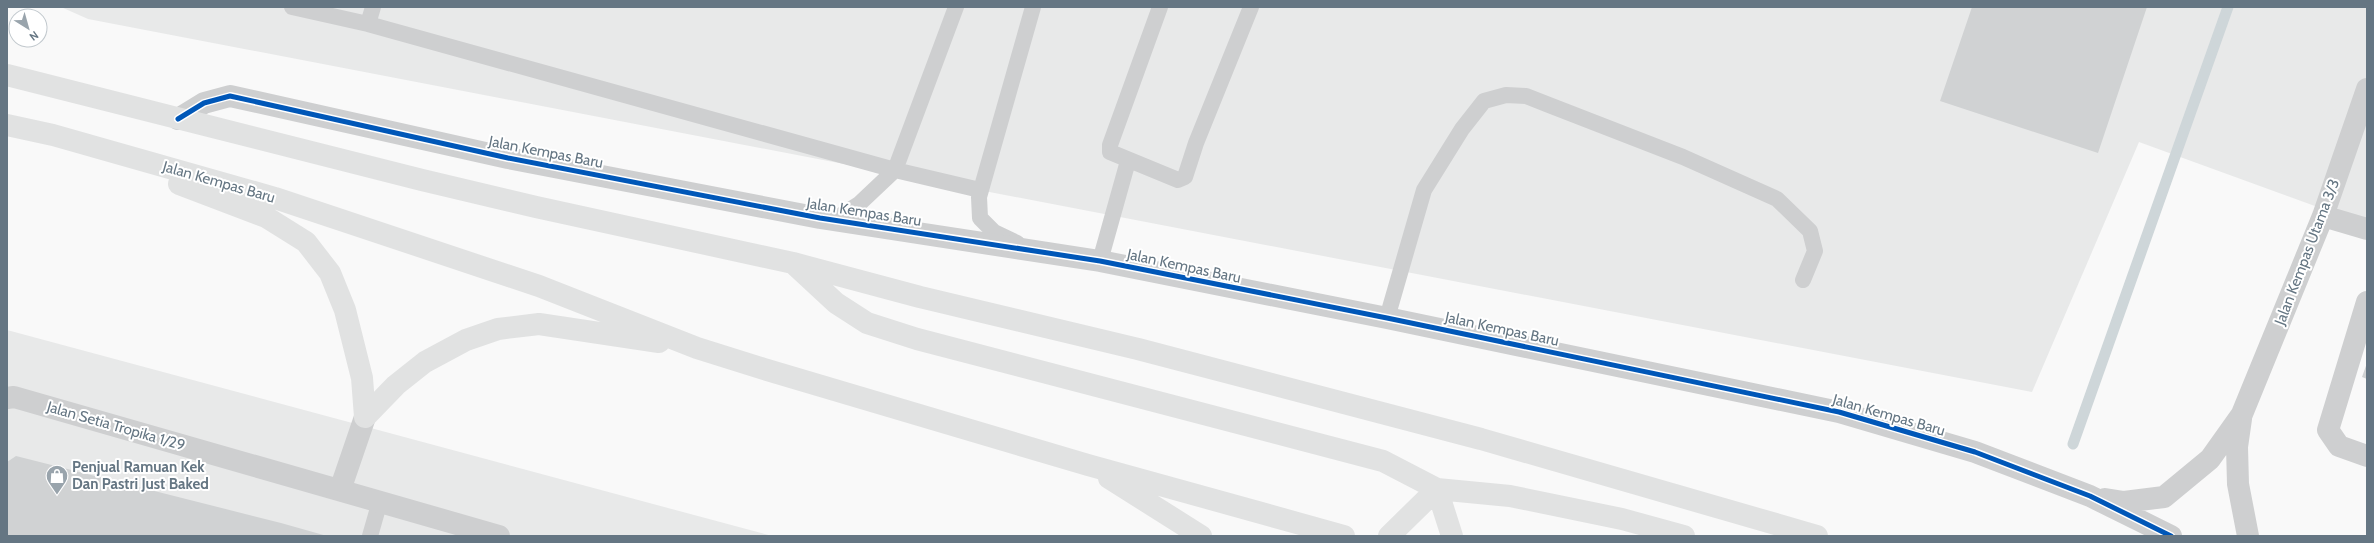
<svg xmlns="http://www.w3.org/2000/svg" width="2374" height="543" font-family="Cabin,sans-serif">
	<style>
		.built { fill: #e8e9e9 }
		.lines { fill: none; stroke-linecap: round; stroke-linejoin: round }
		.stream { stroke: #ced6d9; stroke-width: 11 }
		.building { fill: #d0d2d3 }
		.service { stroke: #cecfd0; stroke-width: 16 }
		.minor { stroke: #cecfd0; stroke-width: 22 }
		.primary { stroke: #e1e2e2; stroke-width: 22 }
		.cycleway-casing { stroke: #fff; stroke-width: 8 }
		.cycleway { stroke: #0057b8; stroke-width: 5 }
		.labels { text-anchor: middle; dominant-baseline: central; stroke-width: 4; stroke-linejoin: round; paint-order: stroke }
		.street-label { font-size: 15px; fill: #657683; stroke: #fff }
		.poi-label { font-size: 15px; font-weight: bold; fill: #657683; stroke: #fff; text-anchor: start }
	</style>
	<rect width="100%" height="100%" fill="#f9f9f9"/>
	<path class="built" d="M61,7h2306v218l-228,-83 -107,250 -1944,-373z
		M7,330l765,206h-765z"/>
	<g class="lines">
		<path class="stream" d="M2073,444l155,-437"/>
	</g>
	<path class="building" d="M1972,7h175l-49,146 -158,-52z
		M2367,363v16l-5,-2z
		M16,456l265,67 46,13h-320v-74z"/>
	<g class="lines">
		<path class="service" d="M292,7l76,17 527,146 85,20
			M1160,7l-50,138v7l68,28 7,-3 11,-34 55,-136
			M368,24l5,-17
			M828,218l7,1 24,-15 36,-34 61,-163
			M1017,243l-23,-11 -14,-14 -1,-21 54,-190
			M1100,261l28,-100
			M1387,318l37,-128 38,-61 22,-28 22,-6 20,1 23,9 134,52 94,42 33,32 5,20 -12,29
			M370,536l10,-35"/>
		<path class="minor" d="M178,119l26,-16 26,-7 278,62 312,60 280,43 287,57 452,94 136,40 115,44 81,40
			M2323,216l44,13
			M2367,302l-39,128 11,16 28,10
			M7,398l7,-1 485,139
			M2241,419l-4,28 1,37 10,52
			M340,490l25,-73
			M2105,499l19,3 40,-5 46,-38 32,-45 81,-198 44,-127"/>
		<path class="primary" d="M7,75l415,105 114,27 257,56 127,34 218,52 343,90 336,97
			M7,125l46,10 222,63 264,88 158,62 67,21 324,96 256,71
			M179,184l87,33 40,25 24,31 15,37 17,68 3,39
			M795,265l41,38 31,20 50,16 466,122 54,28 73,7 112,23 62,17
			M365,417l31,-32 29,-23 41,-22 32,-11 41,-5 120,18
			M1109,478l92,58
			M1437,489l15,47
			M1389,536l48,-47"/>
		<g class="cycleway-casing">
			<path id="cycleway" d="M178,119l26,-16 26,-7 278,62 312,60 280,43 287,57 452,94 136,40 115,44 81,40"/>
		</g>
		<use href="#cycleway" class="cycleway"/>
	</g>
	<defs>
		<g id="shop-pin" transform="scale(1.15)"><path d="M0 17L-7.5 6A9.5 9.5 0 1 1 7.5 6Z" fill="#99a4ac" stroke="#fff"/><path d="M-5-2.5h2.3a2.7 3.5 0 0 1 5.4 0H5L5.5 6h-11ZM-1.5-2.5h3a1.5 2.3 0 0 0-3 0Z" fill="#fff"/></g>
	</defs>
	<g fill-rule="evenodd">
		<use href="#shop-pin" x="57" y="476"/>
	</g>
	<g class="labels">
		<g class="street-label">
			<text transform="translate(546 152) rotate(11)">Jalan Kempas Baru</text>
			<text transform="translate(219 182) rotate(16)">Jalan Kempas Baru</text>
			<text transform="translate(864 212) rotate(9)">Jalan Kempas Baru</text>
			<text transform="translate(2307 252) rotate(-69)">Jalan Kempas Utama 3/3</text>
			<text transform="translate(1184 266) rotate(12)">Jalan Kempas Baru</text>
			<text transform="translate(1502 329) rotate(12)">Jalan Kempas Baru</text>
			<text transform="translate(1889 415) rotate(16)">Jalan Kempas Baru</text>
			<text transform="translate(116 426) rotate(16)">Jalan Setia Tropika 1/29</text>
		</g>
		<g class="poi-label">
			<text x="72" y="467">Penjual Ramuan Kek<tspan x="72" dy="17">Dan Pastri Just Baked</tspan></text>
		</g>
	</g>
	<rect width="2374" height="543" fill="none" stroke="#657683" stroke-width="16"/>
	<g transform="translate(28 28) rotate(143)"><circle r="19" fill="#ffffff" stroke="#c1c8cd"/>
	<path d="M0-3L7 15L0 10L-7 15Z" fill="#99a4ac"/>
	<text y="-6" font-size="11" font-weight="bold" text-anchor="middle" fill="#657683">N</text>
	</g>
</svg>
